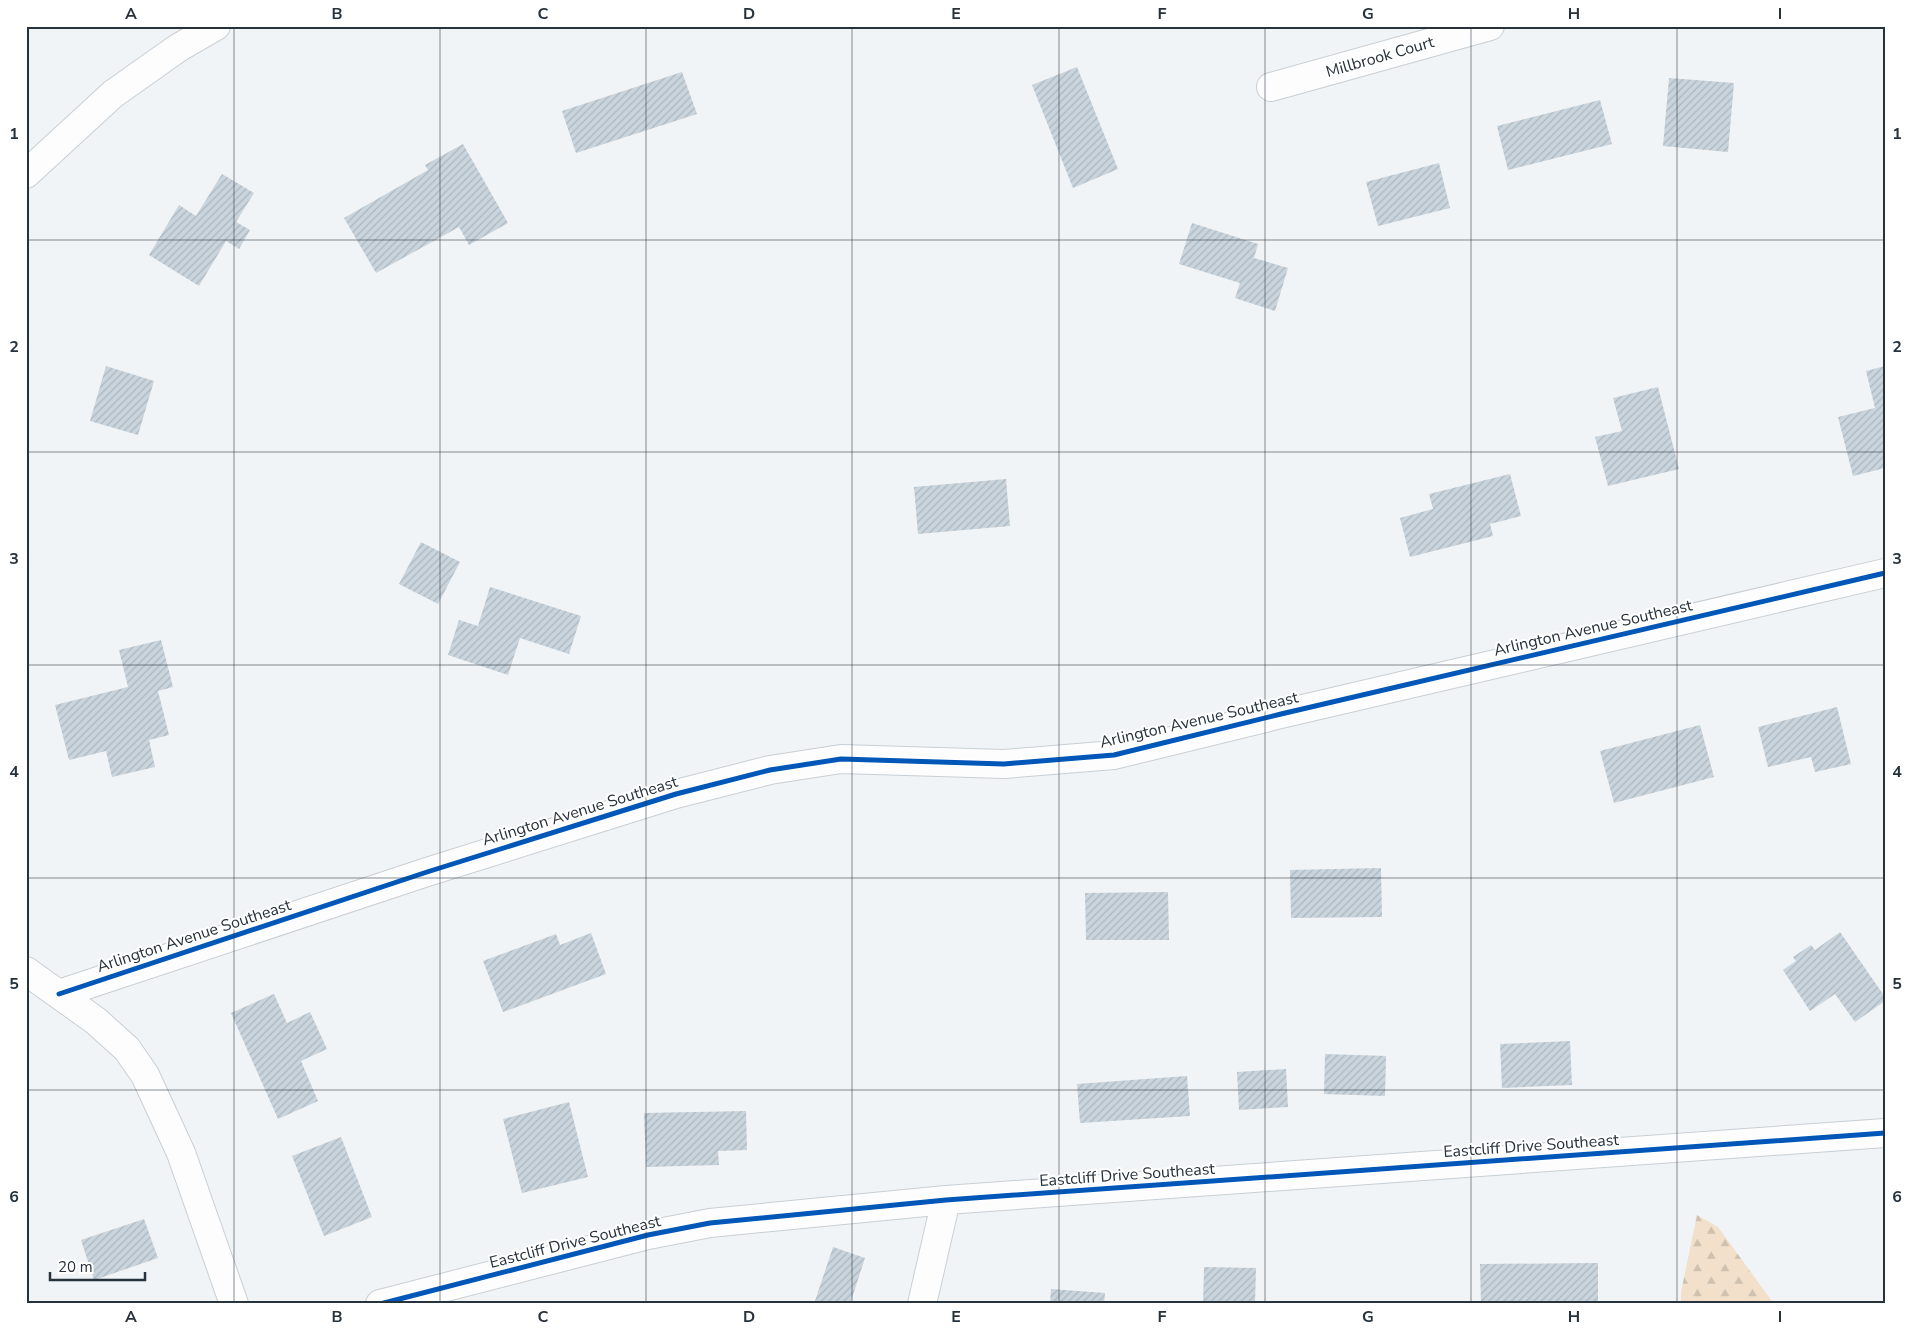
<svg xmlns="http://www.w3.org/2000/svg" width="1911" height="1330" font-family="'Nunito Sans',sans-serif">
	<style>
		.forest { fill: url(#forest-firs) }
		.building { fill: url(#building-hatch) }
		.lines { fill: none; stroke-linecap: round; stroke-linejoin: round }
		.minor-casing { stroke: #c8cfd4; stroke-width: 30 }
		.minor { stroke: #fdfdfe; stroke-width: 28 }
		.cycleway-casing { stroke: #fff; stroke-width: 8 }
		.cycleway { stroke: #0057b8; stroke-width: 5 }
		.grid { fill: none; stroke: #26323c; stroke-width: 1; stroke-opacity: 0.55 }
		.labels { text-anchor: middle; dominant-baseline: central; stroke-width: 4; stroke-linejoin: round; paint-order: stroke }
		.street-label { font-size: 16px; fill: #26323c; stroke: #fff }
		.neatline { fill: none; stroke: #26323c; stroke-width: 2 }
		.grid-label { font-size: 16px; text-anchor: middle; font-weight: bold; fill: #26323c }
	</style>
	<defs>
		<pattern id="forest-firs" width="22" height="20" patternUnits="userSpaceOnUse" patternTransform="scale(1.25)"><rect width="22" height="20" fill="#f2e0cb"/><path d="M5 1l3.5 6h-7zM16 11l3.5 6h-7z" fill="#cfc1af"/></pattern>
		<pattern id="building-hatch" width="6" height="6" patternUnits="userSpaceOnUse" patternTransform="scale(1.25)"><rect width="6" height="6" fill="#c9d4dc"/><path d="M-1 1l2-2M0 6l6-6M5 7l2-2" fill="none" stroke="#acb6be"/></pattern>
	</defs>
	<rect width="100%" height="100%" fill="#f1f4f6"/>
	<path class="forest" d="M1697,1215l21,12 56,77h-93v-12z"/>
	<path class="building" d="M1077,67l41,102 -45,19 -41,-103z
		M682,72l15,42 -121,39 -14,-42z
		M1669,78l65,5 -6,69 -65,-6z
		M1600,100l12,44 -104,26 -11,-44z
		M463,144l45,79 -39,22 -10,-18 -83,46 -32,-55 84,-48 -3,-5z
		M1439,163l11,45 -72,18 -12,-44z
		M222,174l32,19 -18,29 14,8 -11,19 -13,-8 -27,45 -50,-31 30,-50 17,11z
		M1192,223l66,21 -4,14 34,10 -13,43 -40,-13 5,-15 -61,-19z
		M106,366l48,15 -16,54 -48,-14z
		M1885,366v102l-32,8 -15,-59 37,-9 -9,-37z
		M1658,387l21,82 -71,17 -13,-49 27,-6 -9,-33z
		M1510,474l11,42 -31,8 3,12 -83,21 -10,-39 33,-9 -4,-15z
		M1006,479l4,47 -92,8 -4,-47z
		M421,542l39,20 -22,42 -39,-20z
		M490,587l91,29 -12,38 -49,-16 -12,37 -60,-20 11,-35 19,6z
		M161,640l12,47 -15,4 11,44 -20,5 6,27 -43,10 -6,-26 -37,9 -14,-55 73,-18 -9,-37z
		M1837,707l14,57 -36,8 -4,-15 -43,10 -10,-40z
		M1700,725l14,52 -100,26 -14,-52z
		M1381,868l1,49 -91,1 -1,-48z
		M1168,892l1,48h-83l-1,-47z
		M1840,932l45,65v4l-30,21 -20,-28 -25,17 -27,-41 13,-9 -3,-4 18,-12 4,5z
		M591,933l15,41 -103,38 -20,-51 73,-27 4,11z
		M274,994l13,29 23,-11 17,37 -26,12 17,40 -40,18 -47,-106z
		M1570,1041l2,44 -70,3 -2,-44z
		M1325,1054l61,2 -1,40 -61,-2z
		M1286,1069l2,38 -49,3 -2,-38z
		M1187,1076l3,40 -110,7 -3,-39z
		M569,1102l19,75 -66,16 -19,-74z
		M746,1111l1,39 -29,1 1,14 -73,2 -2,-54z
		M341,1137l31,80 -48,19 -32,-80z
		M144,1219l14,39 -64,22 -13,-40z
		M833,1247l32,11 -15,46h-36z
		M1598,1263v41h-117l-1,-40z
		M1204,1267l52,1 -1,36h-52z
		M1051,1289l54,4 -1,11h-54z"/>
	<g class="lines">
		<g class="minor-casing">
			<path id="minor" d="M1271,87l219,-61
				M26,174l87,-80 65,-46 38,-22
				M26,971l70,50 31,28 18,26 36,78 53,151
				M59,994l368,-122 249,-78 94,-24 71,-11 163,5 110,-9 167,-41 604,-141
				M380,1304l268,-69 62,-12 236,-23 939,-67
				M922,1304l24,-104"/>
		</g>
		<use href="#minor" class="minor"/>
		<g class="cycleway-casing">
			<path id="cycleway" d="M59,994l368,-122 249,-78 94,-24 71,-11 163,5 110,-9 167,-41 604,-141
				M380,1304l268,-69 62,-12 236,-23 939,-67"/>
		</g>
		<use href="#cycleway" class="cycleway"/>
	</g>
	<path class="grid" d="M234,26v1278M440,26v1278M646,26v1278M852,26v1278M1059,26v1278M1265,26v1278M1471,26v1278M1677,26v1278M26,240h1859M26,452h1859M26,665h1859M26,878h1859M26,1090h1859"/>
	<g class="labels">
		<g class="street-label">
			<text transform="translate(1380 57) rotate(-16)">Millbrook Court</text>
			<text transform="translate(1593 628) rotate(-13)">Arlington Avenue Southeast</text>
			<text transform="translate(1199 720) rotate(-13)">Arlington Avenue Southeast</text>
			<text transform="translate(580 811) rotate(-17)">Arlington Avenue Southeast</text>
			<text transform="translate(194 936) rotate(-18)">Arlington Avenue Southeast</text>
			<text transform="translate(1531 1146) rotate(-4)">Eastcliff Drive Southeast</text>
			<text transform="translate(1127 1175) rotate(-4)">Eastcliff Drive Southeast</text>
			<text transform="translate(575 1242) rotate(-14)">Eastcliff Drive Southeast</text>
		</g>
	</g>
	<rect width="1911" height="1330" fill="none" stroke="#ffffff" stroke-width="55"/>
	<path d="M50 1272v8h95v-8" fill="none" stroke="#26323c" stroke-width="2.5"/>
	<text x="58" y="1272" font-size="15" fill="#26323c" stroke="#ffffff" stroke-width="4" paint-order="stroke">20 m</text>
	<rect x="28" y="28" width="1856" height="1274" class="neatline"/>
	<g class="grid-label">
		<text x="131" y="19">A</text>
		<text x="337" y="19">B</text>
		<text x="543" y="19">C</text>
		<text x="749" y="19">D</text>
		<text x="956" y="19">E</text>
		<text x="1162" y="19">F</text>
		<text x="1368" y="19">G</text>
		<text x="1574" y="19">H</text>
		<text x="1780" y="19">I</text>
		<text x="14" y="139">1</text>
		<text x="1897" y="139">1</text>
		<text x="14" y="352">2</text>
		<text x="1897" y="352">2</text>
		<text x="14" y="564">3</text>
		<text x="1897" y="564">3</text>
		<text x="14" y="777">4</text>
		<text x="1897" y="777">4</text>
		<text x="14" y="989">5</text>
		<text x="1897" y="989">5</text>
		<text x="14" y="1202">6</text>
		<text x="1897" y="1202">6</text>
		<text x="131" y="1322">A</text>
		<text x="337" y="1322">B</text>
		<text x="543" y="1322">C</text>
		<text x="749" y="1322">D</text>
		<text x="956" y="1322">E</text>
		<text x="1162" y="1322">F</text>
		<text x="1368" y="1322">G</text>
		<text x="1574" y="1322">H</text>
		<text x="1780" y="1322">I</text>
	</g>
</svg>
